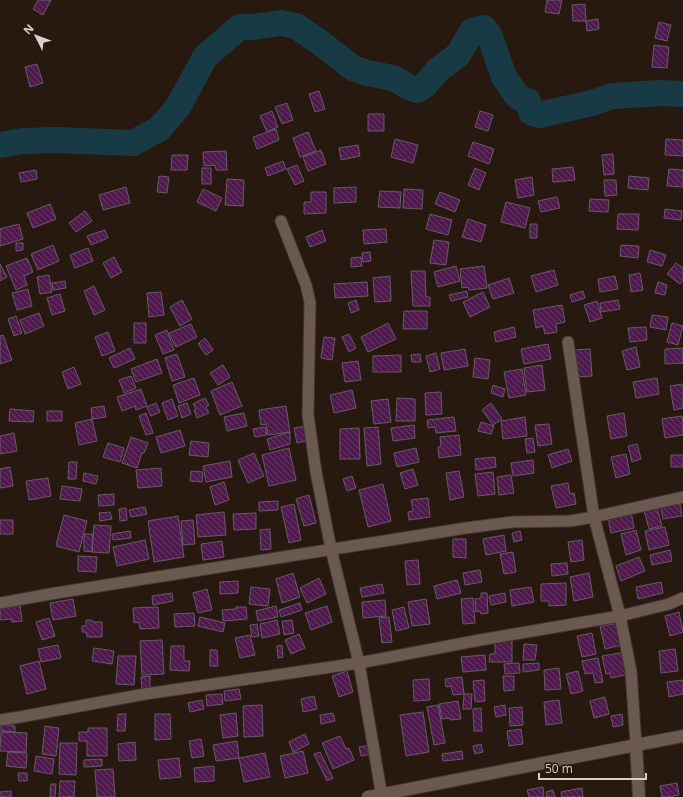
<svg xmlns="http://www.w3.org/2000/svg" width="683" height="797" font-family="'Open Sans',sans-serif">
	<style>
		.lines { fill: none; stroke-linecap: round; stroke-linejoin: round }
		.river { stroke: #183a44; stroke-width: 26 }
		.building { fill: url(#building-back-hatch); stroke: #695a68 }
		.minor-casing { stroke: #403531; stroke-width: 13 }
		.tertiary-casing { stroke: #403531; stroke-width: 14 }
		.minor { stroke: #6b594f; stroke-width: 11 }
		.tertiary { stroke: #6b594f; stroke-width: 12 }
	</style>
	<defs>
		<pattern id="building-back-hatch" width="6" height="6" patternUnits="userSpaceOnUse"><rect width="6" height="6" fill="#4f194e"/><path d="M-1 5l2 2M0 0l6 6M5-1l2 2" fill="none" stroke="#683966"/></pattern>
	</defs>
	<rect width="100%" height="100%" fill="#271910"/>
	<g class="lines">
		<path class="river" d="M0,145l22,-4 34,-1 77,3 26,-14 19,-22 27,-50 35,-30h14l27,-4 15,3 26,18 31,24 14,5 26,5 9,5 6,4 9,3 8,-5 14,-16 19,-14 14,-24 12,-3 6,9 14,40 14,20 10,4 3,11 8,3 53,-12 20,-7 48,-3 23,1"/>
	</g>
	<path class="building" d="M38,0h13l-8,15 -10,-6z
		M547,0h15l-3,14 -14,-2z
		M585,4l1,17h-13l-1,-16z
		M598,19l1,10 -12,2 -1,-10z
		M659,22l12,3 -4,16 -12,-3z
		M654,45l15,2 -2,21 -15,-1z
		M37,64l6,19 -13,4 -5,-20z
		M319,91l6,18 -10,3 -6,-18z
		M287,103l6,17 -11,4 -7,-17z
		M272,111l6,16 -11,5 -7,-16z
		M480,111l13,4 -5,16 -13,-4z
		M368,114h16v17h-16z
		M276,129l3,11 -22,9 -4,-12z
		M308,132l8,19 -16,6 -7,-19z
		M395,139l23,6 -5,18 -22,-6z
		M666,139l17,1v16l-18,-1z
		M473,142l21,7 -5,15 -21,-8z
		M358,145l2,11 -19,4 -2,-12z
		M321,150l5,14 -18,7 -5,-14z
		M226,151l1,19h-11l-1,-5 -11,1 -1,-14z
		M613,154l1,20 -10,1 -2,-20z
		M172,155h16l-1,15h-16z
		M283,161l3,8 -18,7 -3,-8z
		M297,165l7,16 -9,4 -8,-16z
		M573,167l2,13 -22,2 -1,-13z
		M202,168h9v16h-9z
		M475,168l11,5 -7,17 -11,-5z
		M669,169l14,1v17l-16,-1z
		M36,170l1,9 -16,3 -2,-9z
		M159,176l10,1 -2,16 -10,-1z
		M629,176l20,2 -1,12 -20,-2z
		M532,177l2,18 -16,3 -3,-18z
		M227,179l17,1 -1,26 -18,-1z
		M604,180h12l1,15 -12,1z
		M126,187l4,16 -27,7 -4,-15z
		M356,187v15l-22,1v-15z
		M203,189l19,9 -6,13 -19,-9z
		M404,189l19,1 -1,19 -19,-1z
		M380,191l21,1 -1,16 -22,-1z
		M311,192h15v21l-22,1v-12h7z
		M440,192l20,8 -5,12 -20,-8z
		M557,197l3,11 -19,4 -3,-11z
		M590,199l19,1 -1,12 -19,-1z
		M506,202l24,6 -5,20 -24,-6z
		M50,204l6,15 -23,9 -6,-15z
		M665,209l17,2 -1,9 -17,-2z
		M85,211l7,10 -16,11 -7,-9z
		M430,214l22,6 -4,15 -22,-6z
		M618,214h21l-1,16 -21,-1z
		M468,219l18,6 -5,17 -19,-5z
		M19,224l4,15 -23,7v-17z
		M530,224h7v14h-7z
		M386,229l1,13 -23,2 -1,-14z
		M105,230l3,8 -17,7 -4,-9z
		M322,230l4,11 -16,6 -4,-10z
		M434,240l15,2 -3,23 -16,-2z
		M16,243h7v7l-7,1z
		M53,245l6,16 -21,9 -7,-16z
		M621,245l18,1 -1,12 -18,-2z
		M88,248l5,13 -18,7 -5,-13z
		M650,250l16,5 -4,11 -15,-4z
		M370,252l1,9 -8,1 -1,-9z
		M114,257l8,15 -11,6 -8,-15z
		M361,257l1,9 -11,1v-9z
		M27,258l6,14 -9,4 3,9 -11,5 -10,-24z
		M676,263l7,5v12l-3,4 -13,-10z
		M0,264l7,13 -7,4z
		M456,266l4,15 -22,6 -4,-15z
		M484,266l3,22 -18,2 -1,-3 -6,1 -2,-19z
		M554,270l4,15 -22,7 -5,-16z
		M411,271h14l1,26h4v9h-17z
		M640,273l3,17 -12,2 -2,-17z
		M49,275l3,17 -12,2 -3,-17z
		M390,276l1,25 -16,1 -2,-24z
		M615,276l3,13 -18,3 -2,-13z
		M509,278l5,15 -21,6 -5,-14z
		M65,281l1,7 -13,2 -1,-7z
		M367,282l1,14 -33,2 -1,-14z
		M658,282l9,3 -2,10 -10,-2z
		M94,286l11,24 -11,5 -10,-24z
		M28,289l4,17 -15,4 -5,-17z
		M467,291l1,6 -17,4 -2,-6z
		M583,291l2,7 -13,4 -2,-7z
		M161,292l3,23 -15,2 -2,-24z
		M483,292l7,15 -20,10 -7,-15z
		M60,294l5,17 -13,4 -5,-17z
		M182,300l10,19 -12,7 -10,-19z
		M356,300l3,10 -8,3 -3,-10z
		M618,300l2,9 -19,3 -1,-9z
		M597,301l5,17 -12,4 -6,-17z
		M562,305l3,17 -9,2 1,8 -12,2 -2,-8 -7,2 -3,-18z
		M404,311h23v18h-24z
		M39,313l5,13 -19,8 -5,-14z
		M652,315l16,2 -2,13 -16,-3z
		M16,316l6,17 -8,3 -6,-17z
		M134,323h12v20h-12z
		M388,323l8,16 -28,13 -7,-15z
		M672,323l11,3 -5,19 -11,-3z
		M191,324l6,13 -21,10 -7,-14z
		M514,327l2,10 -20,5 -2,-10z
		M646,327l1,13 -17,2 -2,-14z
		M167,330l7,20 -11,4 -8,-19z
		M108,332l7,19 -13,5 -7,-19z
		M349,334l7,14 -7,4 -7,-15z
		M3,335l9,25 -12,4v-28z
		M324,337l11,1 -3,22 -11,-2z
		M205,338l8,12 -7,5 -8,-11z
		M548,344l3,15 -27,5 -3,-15z
		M636,347l4,20 -13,3 -5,-19z
		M130,348l5,11 -21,9 -5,-10z
		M683,348v15l-18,1v-15z
		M465,349l3,17 -24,4 -3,-17z
		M590,349l2,27 -16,1 -2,-27z
		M436,353l4,16 -10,3 -4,-16z
		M177,354l8,23 -13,4 -7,-23z
		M420,354l1,8h-9l-1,-7z
		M401,355v17h-28v-16z
		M475,358l15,2 -2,19 -15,-2z
		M157,359l5,14 -26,9 -5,-13z
		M358,361l3,19 -16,2 -3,-19z
		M223,365l7,12 -12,8 -8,-12z
		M542,365l3,25 -18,2 -3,-24z
		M74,367l7,17 -13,5 -6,-17z
		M522,369l4,26 -17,3 -5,-26z
		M131,376l5,12 -12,5 -5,-13z
		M194,378l6,17 -21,8 -6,-18z
		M657,378l2,16 -23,4 -3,-16z
		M232,382l10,24 -22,9 -9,-24z
		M683,384v24l-9,2 -4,-24z
		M493,385l12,4 -2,8 -12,-4z
		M141,389l6,17 -11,4 -1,-4 -13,5 -5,-14z
		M352,390l4,18 -22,5 -4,-18z
		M441,392l1,22 -16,1 -1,-22z
		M205,398l4,7 -3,2 3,6 -12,5 -3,-8 2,-1 -3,-5z
		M397,398l18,1v22h-19z
		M172,399l6,17 -10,4 -6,-17z
		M388,399l3,23 -17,2 -3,-23z
		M156,403l4,9 -9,4 -4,-9z
		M187,403l4,11 -9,4 -4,-12z
		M491,403l11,16 -9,6 -11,-15z
		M104,406l2,11 -14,2 -1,-11z
		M286,406l4,26 -22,3 -2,-11 -5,1 -2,-15z
		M10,409l24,2 -1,11 -24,-1z
		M47,411h15v10h-15z
		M146,413l7,20 -7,2 -7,-19z
		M244,413l3,13 -20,5 -3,-14z
		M624,413l3,23 -16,3 -4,-23z
		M682,416l1,7v12l-18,3 -3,-19z
		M454,417l2,14 -20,2 -1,-6 -7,1 -1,-8z
		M525,417l2,19 -24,3 -2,-18z
		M92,419l5,22 -18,4 -4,-22z
		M481,422l13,4 -3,8 -13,-3z
		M549,424l3,20 -14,2 -3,-21z
		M414,425l1,13 -22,3 -2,-13z
		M305,426l2,15 -10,2 -3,-15z
		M265,427l2,8 -12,2 -2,-8z
		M378,427l3,37 -14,2 -3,-38z
		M359,428l1,31h-20v-30z
		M180,430l5,16 -24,7 -5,-16z
		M290,432v12l-20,6 -3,-11z
		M14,433l3,18 -17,3v-18z
		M459,435l2,20 -22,3 -1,-11 3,-1 -1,-9z
		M131,437l17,6 -4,10h-2l-5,15 -15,-5z
		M533,438l2,14 -8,1 -2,-14z
		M191,441l18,2 -1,14 -19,-2z
		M108,443l16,5 -4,14 -17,-5z
		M637,444l4,15 -9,3 -4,-16z
		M289,448l7,32 -27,6 -7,-31z
		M416,448l3,14 -22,5 -3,-14z
		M568,449l4,12 -20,7 -4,-13z
		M254,453l10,23 -16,7 -10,-23z
		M626,454l4,20 -14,4 -5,-21z
		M671,455h12v12h-12z
		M495,457l1,10 -20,3 -1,-11z
		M533,460l1,13 -21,3 -2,-13z
		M230,461l2,16 -26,5 -3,-16z
		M69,462h8l-1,17h-8z
		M10,467l3,19 -13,2v-19z
		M161,468l1,18 -24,2 -2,-18z
		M413,469l5,16 -13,4 -5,-16z
		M191,471l12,1 -1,10 -12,-1z
		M459,471l5,26 -14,3 -4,-27z
		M493,472l2,22 -17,2 -3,-22z
		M84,473l14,3 -2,8 -13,-3z
		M511,475l3,18 -15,2 -2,-18z
		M352,476l4,12 -9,3 -4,-12z
		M48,478l3,18 -22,4 -3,-19z
		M224,482l5,18 -14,5 -5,-18z
		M568,483l2,11 4,-1 2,11 -20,4 -5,-22z
		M383,484l8,37 -23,6 -9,-37z
		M62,486l20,3 -2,12 -20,-2z
		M114,494v11l-15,1 -1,-11z
		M309,495l7,28 -12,3 -8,-27z
		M428,498l2,19 -21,3 -1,-8 5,-1 -2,-11z
		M278,501v9l-19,1v-9z
		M294,504l7,36 -12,3 -8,-36z
		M680,504l2,12 -19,3 -2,-12z
		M145,507l2,7 -16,3 -2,-7z
		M657,507l5,19 -13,3 -5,-19z
		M126,508l1,12 -7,1 -1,-12z
		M110,512l2,7 -12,2 -1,-8z
		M224,512l2,23 -28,2 -2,-22z
		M631,512l3,16 -23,5 -3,-16z
		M256,513v16l-22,1 -1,-16z
		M64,515l23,6 -8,31 -23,-6z
		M178,516l6,41 -30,5 -6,-41z
		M0,520h13v14h-13z
		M193,520l2,24 -12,1 -2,-24z
		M94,525l17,1 -2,27 -17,-1z
		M665,527l4,18 -20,5 -4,-19z
		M270,529l1,20 -10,1 -1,-20z
		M636,530l5,20 -15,5 -5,-21z
		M130,531l1,7 -18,2 -1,-6z
		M520,531l2,9 -8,2 -2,-9z
		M84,534h9l-1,18 -8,-1z
		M504,535l2,16 -20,4 -3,-16z
		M453,539h13v19l-13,-1z
		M145,540l4,19 -32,7 -4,-19z
		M582,540l2,20 -13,2 -3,-20z
		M222,541l2,16 -21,3 -2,-16z
		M670,550l2,11 -20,4 -2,-10z
		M513,552l3,20 -12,2 -4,-20z
		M78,556l19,1 -1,15 -18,-1z
		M639,557l6,14 -24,10 -5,-15z
		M418,560l2,24 -13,1 -2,-24z
		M567,563l1,11 -16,2 -1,-12z
		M480,570l2,12 -17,3 -2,-12z
		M293,573l7,24 -18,6 -6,-24z
		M589,573l4,24 -19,4 -4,-24z
		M319,578l7,16 -19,9 -7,-15z
		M457,580l4,13 -24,6 -3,-13z
		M238,581v12l-18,1v-12z
		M661,582l2,11 -25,6 -2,-12z
		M566,583v22l-17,1v-5h-8v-17z
		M382,584l2,9 -22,4 -2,-9z
		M251,587l19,2 -2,17 -19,-2z
		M531,587l3,15 -22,4 -2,-16z
		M207,589l5,21 -14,3 -5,-20z
		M172,593l1,8 -20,4 -1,-9z
		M481,593h6l1,20 -7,1 -1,-3 -4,1 -1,-13 6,-1z
		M505,593l1,9 -15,3 -2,-9z
		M473,598l2,25 -12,1 -2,-25z
		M73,599l3,17 -23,4 -3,-17z
		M426,599l4,25 -18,2 -4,-24z
		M385,600l1,16 -23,2 -1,-16z
		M300,603l2,7 -21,7 -2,-7z
		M20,604l2,17 -10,1 -1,-3 -11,1v-13z
		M276,606l2,11 -20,4 -2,-10z
		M327,606l5,16 -21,8 -6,-17z
		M158,607l1,21 -19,1 -1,-7 -5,1 -1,-15z
		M236,607h10l1,12 -24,2 -1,-11 14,-1z
		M404,607l5,21 -13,3 -4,-21z
		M679,612l4,20 -13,4 -5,-20z
		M194,613l1,13 -20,1 -1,-13z
		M200,617l25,6 -2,9 -25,-6z
		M389,617l3,25 -10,1 -3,-25z
		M49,618l6,18 -13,4 -6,-18z
		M86,620h6v2h10v15h-15l-1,-5h-4v-6h4z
		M277,620l3,14 -18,4 -2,-14z
		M292,620l2,13 -10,2 -2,-14z
		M618,623l4,22 -17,4 -5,-23z
		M257,624l2,12 -7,1 -2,-12z
		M592,633l4,21 -14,3 -5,-21z
		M299,634l6,14 -14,6 -6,-14z
		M250,635l5,20 -15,3 -5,-20z
		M495,638l17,1v23h-23l1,-8h5z
		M162,640l2,34 -22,1 -2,-34z
		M524,644l13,1 -2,15h-12z
		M58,645l3,13 -20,4 -3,-13z
		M282,645l1,12 -5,1 -1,-12z
		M171,646h13v15h6l-1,10 -19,-1z
		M94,648l20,3 -2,13 -20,-3z
		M675,649l3,22 -17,2 -2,-22z
		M210,650h7l1,16h-8z
		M625,652l5,22 -19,4 -1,-5 -4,1 -4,-18z
		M485,655l1,15 -23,2 -2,-15z
		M118,656h18l-2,29 -18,-1z
		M598,658l5,24 -8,1 -2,-10 -8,1 -3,-13z
		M39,661l7,28 -19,5 -7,-28z
		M519,663l1,10 -15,1 -1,-10z
		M539,663v7l-16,2v-8z
		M559,668l2,21 -16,1 -1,-20z
		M347,671l6,21 -14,5 -7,-21z
		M578,671l5,20 -12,3 -5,-20z
		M150,676v13l-8,1 -1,-13z
		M503,676h11v14l-10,1z
		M462,677l2,17 -11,1 -2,-9 -5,1 -1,-8z
		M429,679l1,21 -16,1 -1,-21z
		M484,680l1,21 -10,1 -2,-21z
		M683,680v14l-14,3 -2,-15z
		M239,689l2,10 -16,2 -1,-10z
		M222,694l1,10 -16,2 -1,-11z
		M464,694h8l-1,15h-8z
		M314,696l3,13 -14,3 -2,-13z
		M605,697l4,17 -15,4 -4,-17z
		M202,700l2,9 -14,3 -2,-9z
		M559,700l3,23 -16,2 -2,-23z
		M458,701l3,18 -11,1v-2l-8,1 -3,-15z
		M262,705l1,31 -19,1 -1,-31z
		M438,705l7,38 -11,2 -7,-38z
		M505,705l1,10 -10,2 -2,-10z
		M522,707l1,18 -13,1 -1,-18z
		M481,708l1,23h-8l-1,-22z
		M423,712l6,40 -23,4 -6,-41z
		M236,713l2,23 -15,2 -3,-23z
		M333,713l2,8 -14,3 -1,-9z
		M118,714h8l-1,17h-8z
		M155,714h15l1,25 -16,1z
		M622,714l1,11 -10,2 -2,-11z
		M1,725l14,1v6l-14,-1z
		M45,726l14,2 -3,28 -14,-2z
		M88,728h19v28h-20v-15h-8v-9h9z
		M521,729l2,15 -14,2 -2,-15z
		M1,732l26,1 -1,19 -26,-1z
		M305,734l4,10 -16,8 -4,-10z
		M340,736l6,13 3,-1 5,12 -21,9 -11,-26z
		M201,739l3,17 -12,2 -3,-17z
		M237,741l2,17 -23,3 -3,-16z
		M135,742l1,18 -17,1 -1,-17z
		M60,743h17l-1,32 -17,-1z
		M481,744l2,8 -8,2 -2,-8z
		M371,745l1,9 -11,2 -2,-9z
		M303,751l5,22 -23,5 -5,-22z
		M462,751l1,8 -20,2 -1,-7z
		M8,752l19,1 -1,15 -20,-2z
		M320,752l13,26 -6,3 -13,-27z
		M265,753l5,24 -26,5 -5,-24z
		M36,756l18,3 -2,15 -18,-3z
		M179,758l2,19 -21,2 -2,-19z
		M102,759v7l-18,1v-7z
		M214,766v15l-19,1 -1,-14z
		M113,769l2,28h-18l-2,-27z
		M18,773h9v8h-8z
		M60,781h15l-1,16h-15z
		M677,783l2,12 -9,2h-8l-2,-11z
		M51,784h5l-1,13h-5z
		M543,787l1,10h-15l-2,-7z
		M582,788l1,9h-21l-1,-5z
		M553,790l2,7h-8l-1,-5z
		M11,791v6h-11v-5z"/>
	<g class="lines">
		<g class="minor-casing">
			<path id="minor" d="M281,221l25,64 4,17 -2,113 8,57 15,77 28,114 23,134
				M568,342l26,175 26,99 11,55 5,74
				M0,603l56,-10 410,-65 46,-6 58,-1 24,-4 89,-20
				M0,720l20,-3 125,-23 214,-31 121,-23 140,-24 49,-12 14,-6"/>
		</g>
		<g class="tertiary-casing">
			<path id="tertiary" d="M636,745l3,52
				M368,797l315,-61"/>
		</g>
		<use href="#minor" class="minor"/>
		<use href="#tertiary" class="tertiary"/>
	</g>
	<g transform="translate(36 36) rotate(312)" stroke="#271910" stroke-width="3" paint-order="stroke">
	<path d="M0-3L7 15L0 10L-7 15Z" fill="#dacfc9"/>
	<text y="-6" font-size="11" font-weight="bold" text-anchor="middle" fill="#dacfc9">N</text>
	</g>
	<path d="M539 773v6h107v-6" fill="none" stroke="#dacfc9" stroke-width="2"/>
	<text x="545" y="773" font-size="12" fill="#dacfc9" stroke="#271910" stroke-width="3" paint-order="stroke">50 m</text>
</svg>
